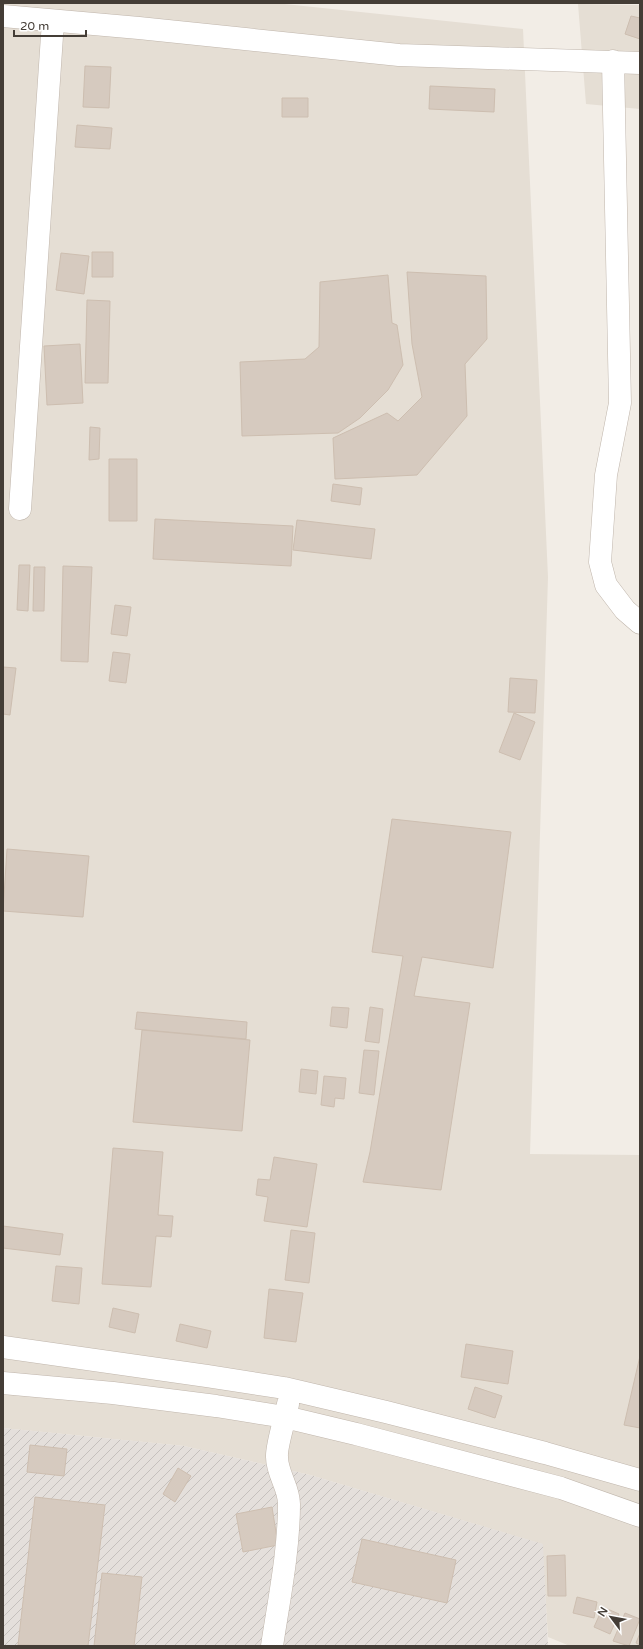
<svg xmlns="http://www.w3.org/2000/svg" width="643" height="1649" font-family="'Varela Round',sans-serif">
	<style>
		.residential { fill: #e5ded4 }
		.industrial { fill: url(#industrial-furrows) }
		.building { fill: #d6cabf; stroke: #cdbeb0 }
		.lines { fill: none; stroke-linecap: round; stroke-linejoin: round }
		.minor-casing { stroke: #c0b6ac; stroke-width: 23 }
		.minor { stroke: #fff; stroke-width: 22 }
	</style>
	<defs>
		<pattern id="industrial-furrows" width="10" height="10" patternUnits="userSpaceOnUse"><rect width="10" height="10" fill="#e4dfdb"/><path d="M-1 1l2-2M0 10L10 0M9 11l2-2" fill="none" stroke="#c5c0bd"/></pattern>
	</defs>
	<rect width="100%" height="100%" fill="#f2ede6"/>
	<path class="residential" d="M3,3h272l248,26 25,548 -18,577 110,1v491h-70l-22,-9 -6,-93 -232,-69 -126,-29 -181,-18z
		M578,4l62,1v104l-54,-5z"/>
	<path class="industrial" d="M3,1428l181,18 126,29 233,69 5,102h-545z"/>
	<path class="building" d="M631,16l9,2v21l-15,-5z
		M85,66l26,1 -2,41 -26,-1z
		M430,86l65,3 -1,23 -65,-3z
		M282,98h26v19h-26z
		M77,125l35,3 -2,21 -35,-2z
		M92,252h21v25h-21z
		M61,253l28,3 -5,38 -28,-4z
		M407,272l79,4 1,63 -22,25 2,52 -50,59 -82,4 -2,-41 54,-25 11,8 24,-24 -10,-53z
		M388,275l4,48 5,2 6,40 -15,25 -28,28 -22,15 -96,3 -2,-74 65,-3 14,-12 1,-65z
		M87,300l23,1 -2,82h-23z
		M80,344l3,59 -36,2 -3,-59z
		M90,427l10,1 -1,31 -10,1z
		M109,459h28v62h-28z
		M333,484l29,4 -2,17 -29,-4z
		M155,519l138,7 -2,40 -138,-7z
		M297,520l78,9 -4,30 -78,-9z
		M19,565h11l-2,46 -11,-1z
		M63,566l29,1 -4,95 -27,-1z
		M34,567h11l-1,44h-11z
		M115,605l16,2 -4,29 -16,-2z
		M113,652l17,2 -4,29 -17,-2z
		M3,667l13,1 -6,47 -7,-1z
		M510,678l27,2 -2,33 -27,-1z
		M514,713l21,9 -15,38 -21,-8z
		M392,819l119,13 -18,136 -71,-11 -8,39 56,7 -29,187 -78,-8 7,-30 33,-196 -31,-4z
		M7,849l82,7 -6,61 -80,-6z
		M332,1007l17,1 -2,20 -17,-2z
		M370,1007l13,2 -4,34 -14,-2z
		M137,1012l110,10 -1,17 -111,-10z
		M142,1030l108,10 -8,91 -109,-9z
		M364,1050l15,1 -5,44 -15,-2z
		M301,1069l17,2 -2,23 -17,-2z
		M324,1076l22,2 -2,21 -9,-1 -1,9 -13,-2z
		M113,1148l50,4 -5,63 15,1 -2,21 -15,-1 -5,51 -49,-3z
		M274,1157l43,7 -10,63 -43,-6 4,-24 -12,-2 2,-16 12,1z
		M3,1226l60,8 -3,21 -57,-7z
		M291,1230l24,3 -6,50 -24,-3z
		M56,1266l26,2 -3,36 -27,-3z
		M269,1289l34,4 -7,49 -32,-4z
		M113,1308l26,6 -4,19 -26,-6z
		M180,1324l31,7 -4,17 -31,-7z
		M466,1344l47,7 -5,33 -47,-7z
		M640,1356v72l-16,-3z
		M475,1387l27,9 -7,22 -27,-9z
		M30,1445l37,4 -3,27 -37,-4z
		M178,1468l13,8 -16,26 -12,-8z
		M35,1497l70,8 -17,141 -70,-1z
		M272,1507l6,38 -35,7 -7,-38z
		M362,1539l94,21 -9,43 -95,-21z
		M565,1555l1,41h-18l-1,-40z
		M102,1573l40,4 -8,69h-40z
		M577,1597l20,5 -3,16 -21,-5z
		M603,1607l16,7 -9,20 -16,-7z
		M625,1613l15,6 -11,27 -16,-5z
		M640,1633v12l-4,-2z"/>
	<g class="lines">
		<g class="minor-casing">
			<path id="minor" d="M3,16l136,12 260,27 241,8
				M613,61l7,342 -14,72 -6,87 6,23 19,25 15,13
				M20,509l33,-488
				M3,1347l204,29 77,12 102,24 159,41 95,27
				M3,1383l110,10 103,13 69,11 71,17 205,54 79,28
				M272,1646c7,-47 17,-95 17,-142 0,-17 -12,-30 -12,-47 -1,-11 9,-41 11,-53"/>
		</g>
		<use href="#minor" class="minor"/>
	</g>
	<rect width="643" height="1649" fill="none" stroke="#443d36" stroke-width="8"/>
	<g transform="translate(611 1617) rotate(302)" stroke="#ffffff" stroke-width="3" paint-order="stroke">
	<path d="M0-3L7 15L0 10L-7 15Z" fill="#443d36"/>
	<text y="-6" font-size="11" font-weight="bold" text-anchor="middle" fill="#443d36">N</text>
	</g>
	<path d="M14 30v6h72v-6" fill="none" stroke="#443d36" stroke-width="2"/>
	<text x="20" y="30" font-size="12" fill="#443d36" stroke="#ffffff" stroke-width="3" paint-order="stroke">20 m</text>
</svg>
